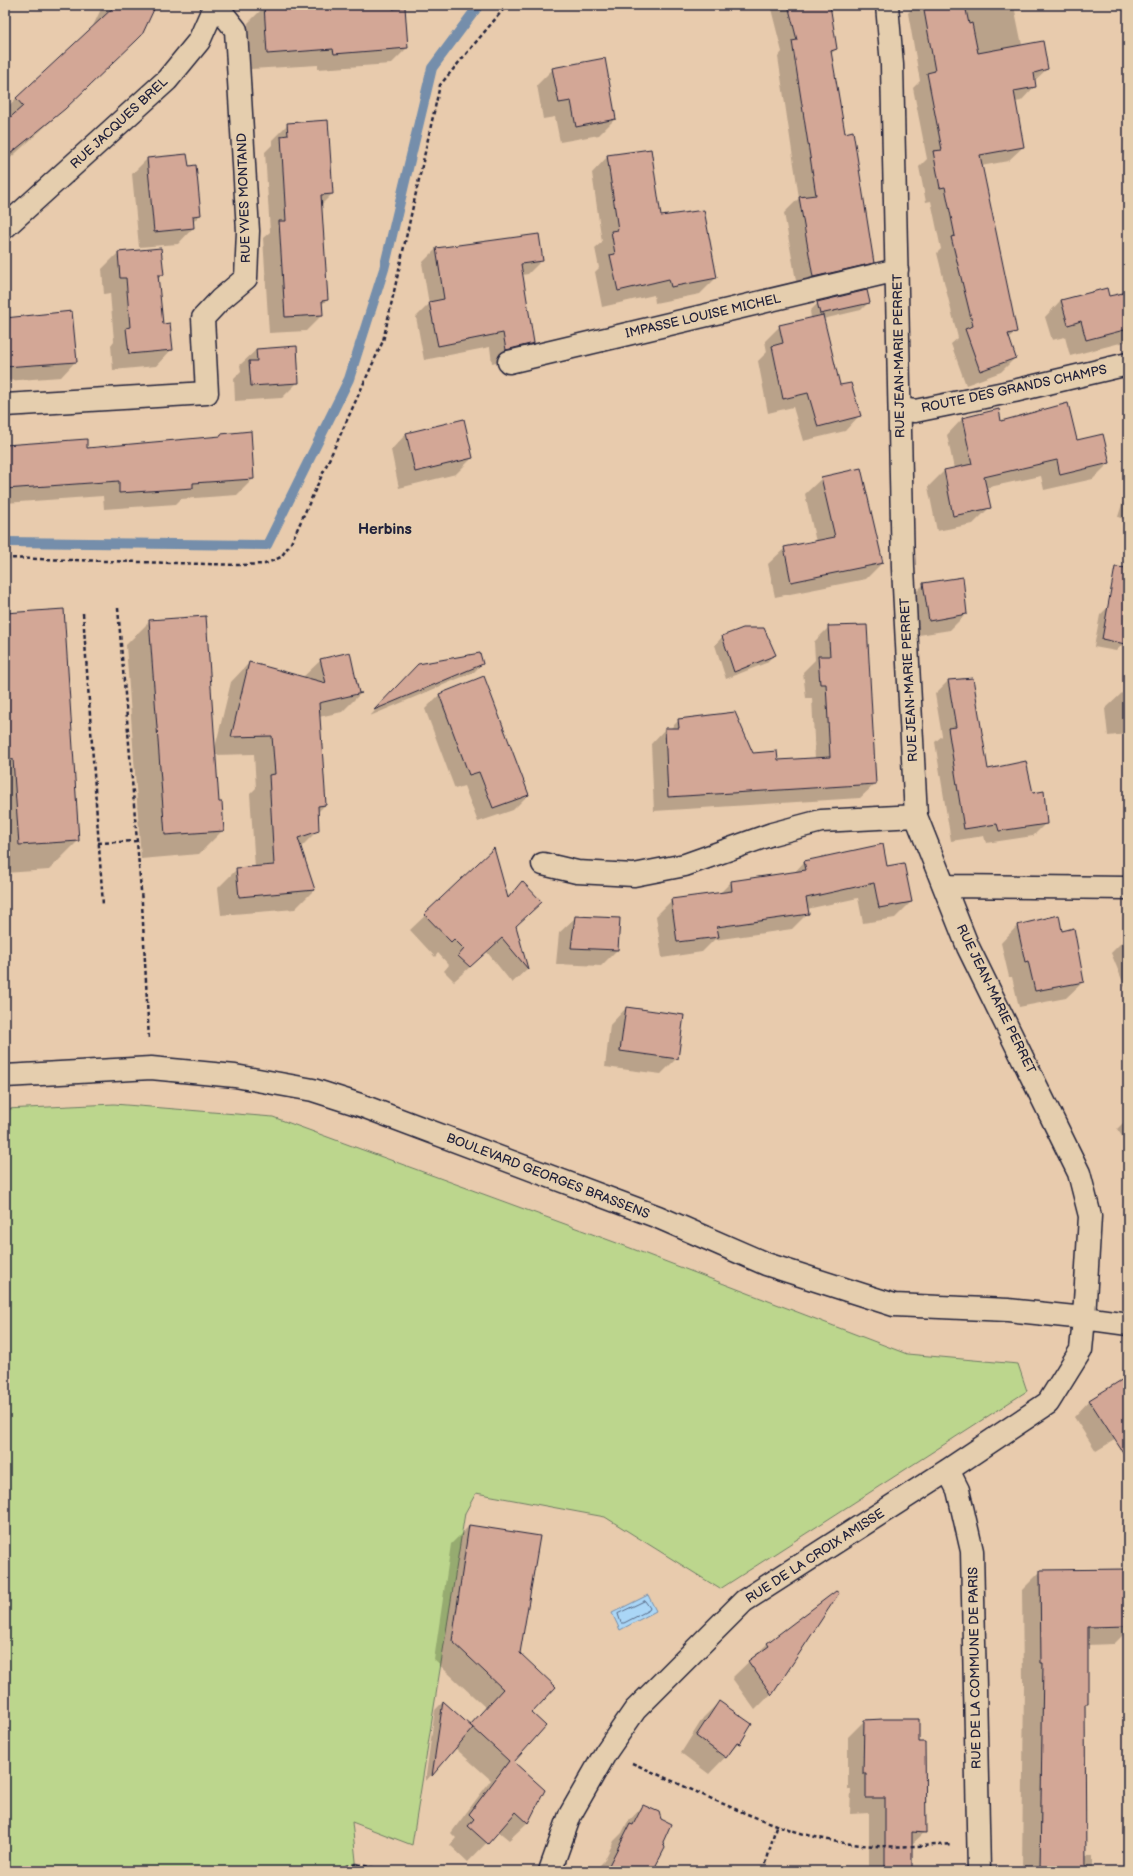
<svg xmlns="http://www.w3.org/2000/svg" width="1133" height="1876" font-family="'Balsamiq Sans',sans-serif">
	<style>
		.green { fill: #bcd68d; stroke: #6f7c64 }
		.water { fill: #aad6f6; stroke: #748eab }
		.shadow { fill: #0003 }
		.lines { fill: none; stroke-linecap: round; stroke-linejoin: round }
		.shore { stroke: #586a86; stroke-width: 1 }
		.stream { stroke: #748eab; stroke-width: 10 }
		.building { fill: #d3a796; stroke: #22223b }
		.minor-casing { stroke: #22223b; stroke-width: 25 }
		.path { stroke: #22223b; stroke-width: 2.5; stroke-dasharray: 4 3; stroke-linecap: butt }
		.minor { stroke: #e5ceae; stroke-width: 22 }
		.labels { text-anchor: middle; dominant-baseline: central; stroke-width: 3; stroke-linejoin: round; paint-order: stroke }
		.street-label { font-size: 13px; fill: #22223b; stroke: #e5ceae }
		.quarter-label { font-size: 15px; font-weight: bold; fill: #22223b; stroke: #e5ceae }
	</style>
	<rect width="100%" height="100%" fill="#e8cbad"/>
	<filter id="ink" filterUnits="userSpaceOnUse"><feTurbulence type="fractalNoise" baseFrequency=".025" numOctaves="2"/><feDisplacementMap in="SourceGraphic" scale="8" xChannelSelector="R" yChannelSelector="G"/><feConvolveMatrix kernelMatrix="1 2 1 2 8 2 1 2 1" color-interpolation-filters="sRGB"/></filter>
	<g filter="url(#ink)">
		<path class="green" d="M114,1104l159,13 352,129 282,108 111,10 9,27 -307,198 -115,-72 -129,-24 -11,20 -53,332 -60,-23 5,49h-352v-762z"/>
		<path class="water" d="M648,1595l8,16 -36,19 -8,-17z"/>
		<path class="shadow" d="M103,5h48l-90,107 -56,51v-54l87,-81z
			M293,5v3l52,-3h47l15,43 -16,16 -73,5v-4l-67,4 -3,-46 16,-16z
			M575,5h13l-13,3z
			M770,5h59l7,44 -6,6 15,79 28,128 -15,15 -60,15 -14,-79 15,-15 -21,-141 4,-5z
			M916,5h104l-6,1 8,39 20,-3 5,27 -13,12 1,5 -14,15 -6,1 8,45 -15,14 -27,5 35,165 -7,8 6,19 -14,14 -35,13 -15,-41 7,-6 -21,-85 4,-4 -10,-48 -5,1 -7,-35 8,-8 -14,-71 7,-7 -12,-68z
			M553,69l62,50 -16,16 -39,7 -5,-25 -12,2 -6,-34z
			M288,124l44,70 -11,11 6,95 -6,5 1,10 -16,16 -37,2 -6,-95 7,-6 -5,-80 7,-7v-5z
			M608,156l108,122 -16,16 -45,9 -1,-8 -52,12 -7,-35 4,-4 -4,-20 7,-6 -10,-69z
			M147,159l53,56 -7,7v6l-15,16 -39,3 -7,-73z
			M160,249l3,25 -5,5 4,46 10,24 -16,17 -43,4 -2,-25 3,-4 -4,-48 -6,1 -2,-25 16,-16z
			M436,249l106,11 -14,14 -6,1 11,68 -14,14 -27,6 -2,-16 -66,13 -8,-43 13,-13 -7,-41z
			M1107,289l2,9 19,-5v48l-58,15 -5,-19 -13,3 -7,-23 16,-17z
			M869,302l-8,8 -38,9 16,68 20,29 -14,15 -42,10 -10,-34 -25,6 -10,-52 9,-9 -2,-11 15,-15 31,-8 -1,-7 8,-8z
			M5,317h7v2l64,42 -15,16 -56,4z
			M256,350l42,32 -16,16 -47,3 -1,-23 7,-7 -1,-6z
			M963,418l37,4 109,41 -16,16 -49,11 -3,-14 -56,12 4,20 -16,16 -36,7 -9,-44 16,-16 10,-2 -7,-34z
			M407,433l65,25 -16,16 -57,14 -8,-38z
			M222,434l31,45 -16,16 -56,4 -5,5 -72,5 -1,-13 -98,7v-57l81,3 132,-11z
			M822,478l60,85 -16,16 -91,18 -7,-33 17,-16 31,-6 -11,-48z
			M1128,484v37l-10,-4z
			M924,584l42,30 -16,16 -37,6 -6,-35z
			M1108,607l20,4v13l-4,19 -8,8 -22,-4 6,-32z
			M5,614l73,227 -29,29 -44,3z
			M150,621l65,127 16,-66 18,-19 53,15 19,-18 39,34 -18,18 -23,5 6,88 -8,8 1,17 -18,18 14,42 -19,19 -74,6 -3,-27 19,-19 18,-1 -5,-74 6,-6 -2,-34 -39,1 3,48 5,27 -24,24 -58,5 -15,-214z
			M829,627l46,157 -15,14 -206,13 -3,-67 14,-15h5l9,-9 74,34 24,7 38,-2 -3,-61h-6l-3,-26 12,-12 -1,-18z
			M722,637l52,18 -8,8 -40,16 -11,-34z
			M482,664l-8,8 -104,44 49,-51z
			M948,681l39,89 45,24 14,29 -13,13 -47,7 -2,-7 -33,5 -16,-99 7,-6 -7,-42z
			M1128,692v42l-20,2 -3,-27 17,-16z
			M440,694l88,101 -15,15 -35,12 -14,-36 -9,3 -30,-80z
			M494,850l13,48 15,-16 19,20 -26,25 12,42 -15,14 -25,-31 -33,29 -10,-10 5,-6 -11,-12 -3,4 -25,-27z
			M804,862l82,5 25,35 -16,16 -32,5 -5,-25 -51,11 1,4 -16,16 -78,11 -12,12 -40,6 -6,-42 16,-16 47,-6 12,-12 63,-9z
			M1058,916l3,16 22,50 -17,16 -47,9 -7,-30h-3l-8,-34 16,-17z
			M576,917l41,33 -16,16 -45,-2 3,-31z
			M1127,937l1,49 -3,1 -14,-34z
			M626,1008l51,50 -16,16 -56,-7 5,-42z
			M1128,1118v27l-11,-16z
			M1128,1385v47l-32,19 -22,-34 16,-17z
			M469,1526l50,127 12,60 -18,49 15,60 -19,18 -11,-9 -30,31 -18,-17 6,-7 -5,-5 40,-53 -36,-32 -30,34 10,-72 8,-8 26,24 17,-18 -52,-48 17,-116z
			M1128,1570v60l-14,14 -27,1v58l-3,4 1,149h8v15h-71l2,-190h-1l-1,-91 19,-19z
			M837,1593l-66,101 -16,16 -23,-32 36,-35z
			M719,1702l20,41 -30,31 -28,-21 22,-35z
			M864,1721l54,22 7,89 -14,13v26h-42v-58l-19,1 1,-25h-3v-52z
			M643,1806l8,65h-57l10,-10 10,-20 8,-8 5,-10z"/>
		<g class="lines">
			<path class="shore" d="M645,1601l5,7 -1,2 -25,13h-3l-3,-9z"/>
			<path class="stream" d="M5,542l262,3 82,-166 35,-110 48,-201 47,-63"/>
		</g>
		<path class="building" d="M116,5h40l-14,30 -6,6 -71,68 -60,49v-36l18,-16 -7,-8z
			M264,5h30v2l99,-2v4l12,-2 3,41 -74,6 -1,-5 -66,5z
			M788,5h42l7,44 -6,2 14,82 8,-2 21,132 -61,14 -14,-80 17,-2 -24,-154 5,-1z
			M923,5h42l4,19 3,-1 6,30 65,-12 5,28 -14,4 2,14 -22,4 10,56 -44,8 37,177 -9,2 8,24 -36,13 -15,-42 8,-3 -22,-89 4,-1 -10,-49 -5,1 -7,-37 9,-1 -15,-77 8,-2z
			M605,58l11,61 -40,8 -5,-26 -12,2 -7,-35z
			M328,120l5,74 -12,1 7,105 -6,1 1,14 -38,2 -6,-96h7l-5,-85 7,-1 -1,-12z
			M651,149l10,67 43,-6 13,68 -46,9 -2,-8 -51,12 -8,-36 5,-1 -4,-23 7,-1 -11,-75z
			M187,154l2,12 7,-1 5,50 -8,1 1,12 -40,4 -7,-74z
			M539,234l4,27 -22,3 13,79 -28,7 -3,-17 -65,13 -9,-44 15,-3 -8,-51z
			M161,248l3,27h-6l5,49 7,-1 3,27 -44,4 -3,-26 4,-1 -4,-49h-6l-2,-26z
			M1107,288l2,8 19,-4v37l-42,11 -5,-19 -13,4 -7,-25z
			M867,290l3,13 -50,11 -3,-12z
			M72,311l5,51 -72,5v-49z
			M823,315l17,70 11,-2 10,33 -43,11 -10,-34 -25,6 -11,-53 11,-3 -4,-18z
			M297,346l2,37 -48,3 -2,-25h8l-1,-12z
			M1068,403l9,37 26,-6 7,29 -50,12 -3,-15 -73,17 7,31 -38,8 -9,-46 28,-6 -10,-46 37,-9 2,12z
			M464,419l9,39 -58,14 -9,-39z
			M251,431l3,48 -61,4v5l-74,5v-12l-114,8v-44l82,-6v9l134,-12v-2z
			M861,468l22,95 -92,19 -7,-35 51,-10 -14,-60z
			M1115,567l13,1v62l-3,14 -23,-5z
			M963,577l4,37 -38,7 -6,-38z
			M64,609l15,232 -60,4 -6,-86 -8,1v-147z
			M206,616l13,186h3l2,29 -59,4 -16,-215z
			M867,625l9,159 -208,13 -3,-69h14l-1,-9 57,-7 18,41 24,-2 1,9 52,-3 -4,-73h-6l-2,-28h12l-2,-30z
			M743,628h21l12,27 -42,17 -12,-36z
			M350,652l9,41h3l-43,10 7,102 -8,1 1,25 -21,7 17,52 -76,7 -3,-29 38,-3 -5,-90 6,-1 -3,-38 -41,1 18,-75 77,21 -6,-24z
			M480,653l3,11 -109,46 44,-46z
			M484,676l45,119 -36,13 -14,-36 -10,3 -30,-81z
			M973,678l15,91 38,-8 7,32 11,-2 3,33 -48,7 -2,-7 -33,5 -16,-101 8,-1 -8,-47z
			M883,844l4,22 17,-3 8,39 -33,6 -5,-25 -68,15 3,16 -92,13 2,10 -42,5 -6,-43 61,-8 -1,-10 75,-11 -2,-9z
			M494,848l14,50 14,-17 20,21 -26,24 12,43 -26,-31 -32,29 -12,-11 6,-7 -10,-10 -3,3 -27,-28z
			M1059,915l3,16 12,-3 10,54 -49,9 -7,-30 -3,1 -8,-37z
			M575,916l45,2 -2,32 -47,-2z
			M626,1007l58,8 -6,44 -58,-8z
			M1128,1376v84l-39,-60z
			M469,1525l71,11 -20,117 36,34 -24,26 14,13 -32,36 31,28 -17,33 -12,-11 -28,32 -20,-18 6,-7 -5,-5 40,-53 -39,-36 33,-36 -51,-48z
			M1128,1569v57l-40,1v77h-3l1,167h-46l3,-208h-2l-1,-93z
			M836,1591l3,2 -67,102 -24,-34 21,-15 -2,-3z
			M443,1701l30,27 -41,48z
			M719,1701l33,23 -12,20 -3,-1 -11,15 -30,-22z
			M883,1719h36v23h6l1,91 -14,-1v39h-27v-73h-19v-24h-3l1,-54z
			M643,1805l16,7 2,7 10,5 -8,18 2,6 -12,23h-47l24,-47 3,1z"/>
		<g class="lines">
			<g class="minor-casing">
				<path id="minor" d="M5,227l162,-147 32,-39 16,-36
					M509,362l388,-92
					M5,405l202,-12 -4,-75 17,-18 26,-22 2,-47 -12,-201 -20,-25
					M900,409l15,2 99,-20 114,-27
					M543,864l34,8 57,3 51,-10 87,-31 49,-13 95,-5
					M944,886l184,2
					M5,1076l146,-8 84,8 78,14 47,15 298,112 108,47 128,41 114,5 76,8 44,6
					M948,1470l10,20 14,61 7,320
					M550,1871l20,-56 36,-63 29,-42 109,-109 204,-131 100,-67 33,-53 3,-32 6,-102 -11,-43 -111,-226 -52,-131 -13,-248 -11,-503 -5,-60"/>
			</g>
			<path class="path" d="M5,558l235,7 25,-1 16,-7 10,-14 92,-202 57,-256 67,-80
				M118,608l24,295 7,137
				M83,613l20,292
				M98,843l39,-2
				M632,1763c63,27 126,61 192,76 41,10 86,8 128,5
				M357,1864l29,7
				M325,1871l31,-7 4,7
				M764,1871l12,-45"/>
			<use href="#minor" class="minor"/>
		</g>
	</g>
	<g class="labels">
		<g class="street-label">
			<text transform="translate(119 123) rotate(-43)">RUE JACQUES BREL</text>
			<text transform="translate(244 198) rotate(-92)">RUE YVES MONTAND</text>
			<text transform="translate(703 316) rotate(-13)">IMPASSE LOUISE MICHEL</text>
			<text transform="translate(899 356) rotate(-91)">RUE JEAN-MARIE PERRET</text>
			<text transform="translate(1014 389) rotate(-12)">ROUTE DES GRANDS CHAMPS</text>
			<text transform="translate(909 680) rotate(-93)">RUE JEAN-MARIE PERRET</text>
			<text transform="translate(996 999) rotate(64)">RUE JEAN-MARIE PERRET</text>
			<text transform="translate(548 1176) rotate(21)">BOULEVARD GEORGES BRASSENS</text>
			<text transform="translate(815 1556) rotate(-33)">RUE DE LA CROIX AMISSE</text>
			<text transform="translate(975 1668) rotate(-91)">RUE DE LA COMMUNE DE PARIS</text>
		</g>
		<g class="quarter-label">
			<text x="385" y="529">Herbins</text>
		</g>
	</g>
	<rect width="1133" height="1876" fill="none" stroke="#e5ceae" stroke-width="20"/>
	<rect x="10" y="10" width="1113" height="1856" fill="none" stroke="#22223b" stroke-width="1.5" filter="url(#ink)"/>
</svg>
